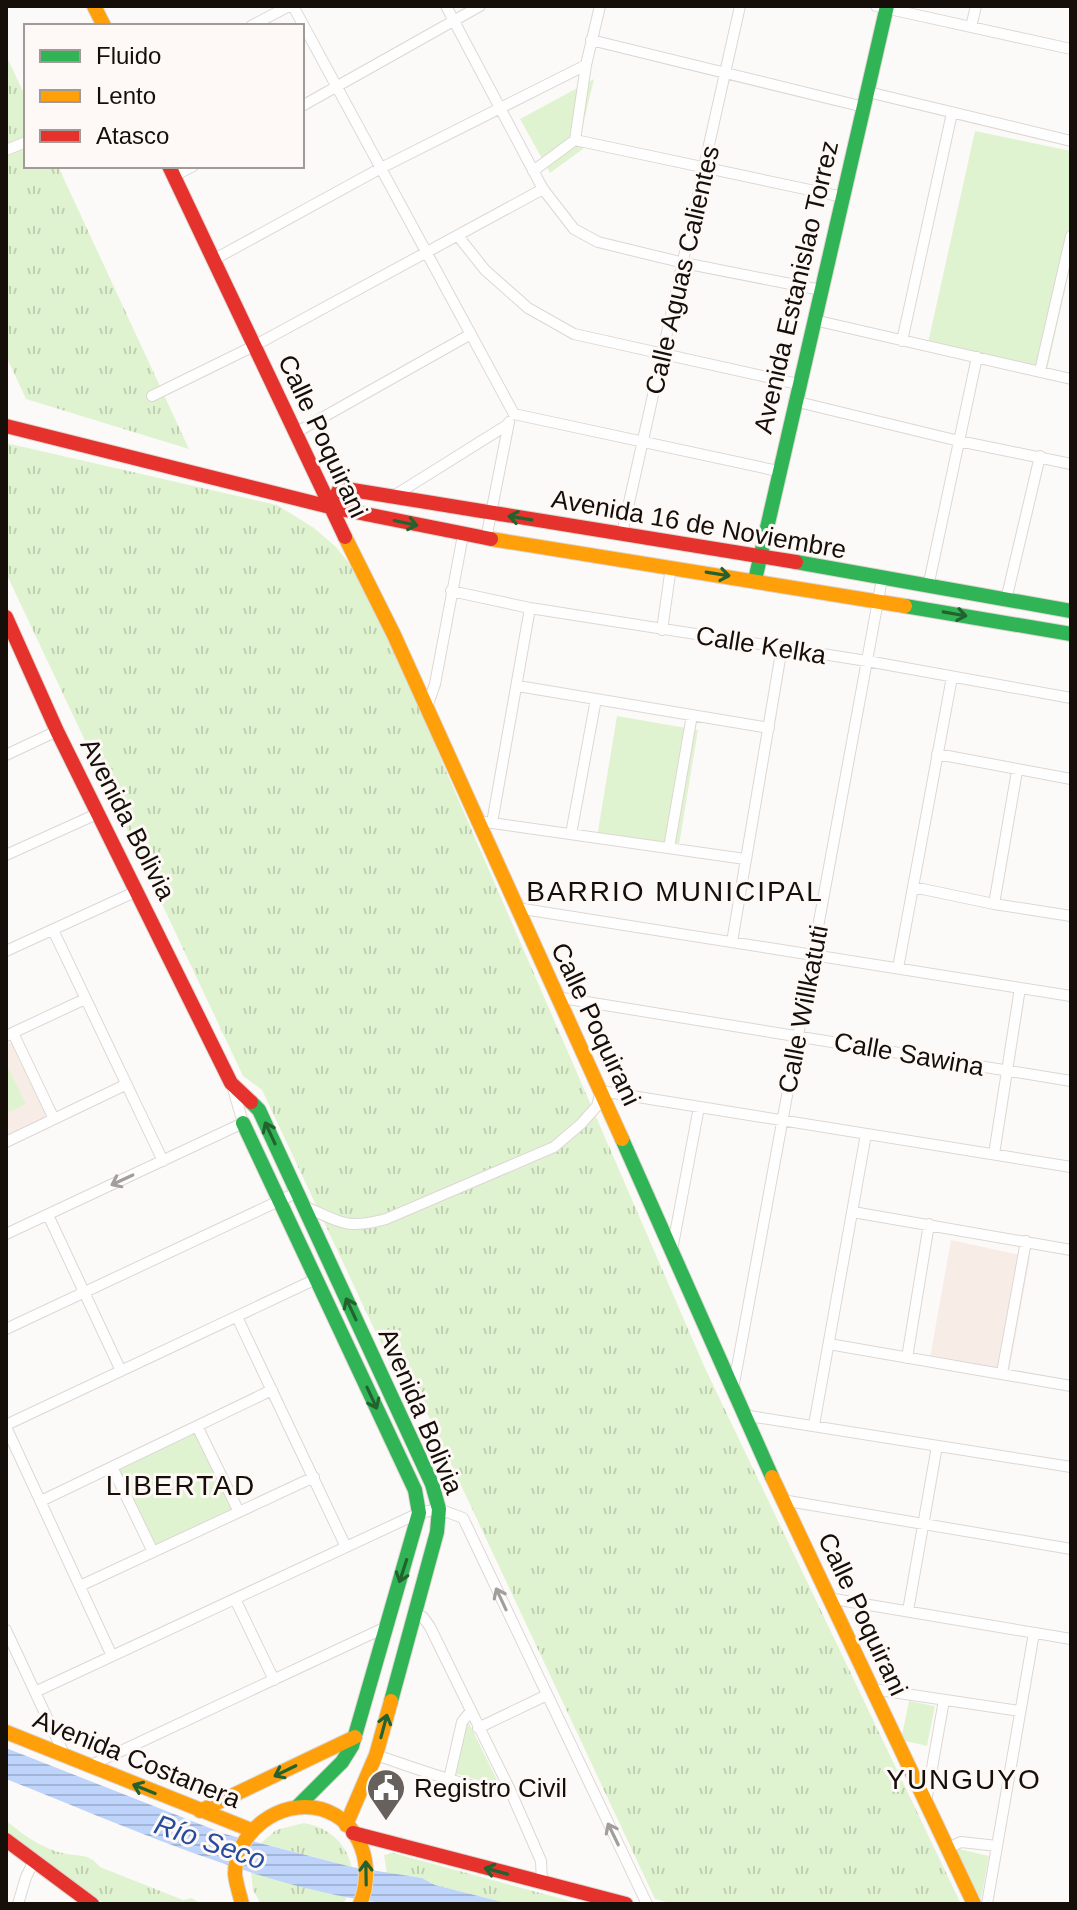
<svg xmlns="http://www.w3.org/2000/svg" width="1077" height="1910" font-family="Arial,sans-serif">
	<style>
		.built { fill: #f8ede6 }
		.grass { fill: url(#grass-tufts) }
		.green { fill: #e0f3d0 }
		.water { fill: url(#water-rules) }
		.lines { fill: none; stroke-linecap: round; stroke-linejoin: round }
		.street-casing { stroke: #dcd7d3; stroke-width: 12 }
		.fast-casing { stroke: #dcd7d3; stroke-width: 16 }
		.slow-casing { stroke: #dcd7d3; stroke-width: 16 }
		.jam-casing { stroke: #dcd7d3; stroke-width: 16 }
		.street { stroke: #fffefe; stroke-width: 10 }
		.fast { stroke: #30b455; stroke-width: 14 }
		.slow { stroke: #ff9f0a; stroke-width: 14 }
		.jam { stroke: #e5322d; stroke-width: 14 }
		.oneway { stroke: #23622f }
		.oneway2 { stroke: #a29e9c }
		.labels { text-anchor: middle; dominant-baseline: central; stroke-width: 6; stroke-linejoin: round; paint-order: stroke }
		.street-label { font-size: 26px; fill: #160f09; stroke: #fef9f6 }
		.poi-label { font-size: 26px; fill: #160f09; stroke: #fef9f6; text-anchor: start }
		.neighbourhood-label { font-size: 28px; letter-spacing: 2px; fill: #160f09; stroke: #fef9f6 }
		.water-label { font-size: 28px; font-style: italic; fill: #254c9d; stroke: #fef9f6 }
	</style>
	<defs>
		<pattern id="grass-tufts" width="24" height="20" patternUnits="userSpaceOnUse" patternTransform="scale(2)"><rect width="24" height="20" fill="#e0f3d0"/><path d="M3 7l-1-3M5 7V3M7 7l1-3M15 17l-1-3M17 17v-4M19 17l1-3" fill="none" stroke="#bfcfb1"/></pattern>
		<pattern id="water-rules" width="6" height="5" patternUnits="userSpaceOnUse" patternTransform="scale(2)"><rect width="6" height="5" fill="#bed4fb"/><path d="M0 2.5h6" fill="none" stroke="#a3b5d6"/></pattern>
	</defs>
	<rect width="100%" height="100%" fill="#fcfaf8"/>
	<path class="built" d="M6,1042l7,1 34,69 -3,7 -38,17z
		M951,1240l79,17 -21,115 -80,-9z"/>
	<path class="grass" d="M6,55l20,43v68h32l131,283 -163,-50 -20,-43z
		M6,443l271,62 37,23 22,19 20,25 58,120 29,72 262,604 256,536h-287l-19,-5 -227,-484 -28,-31 -138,-294 -19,-14 -237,-503z
		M6,1821c8,6 18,14 26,19 8,5 25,13 35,14 16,3 21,-1 33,13l83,33 9,-2 9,6h-96l-99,-72z
		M304,1823c26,5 41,19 48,44l-91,-24 15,-13z
		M393,1853l188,51h-71l-75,-19 -13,-7 -35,-5 -3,-18z
		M251,1872l96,25 -4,7h-82l-8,-14z"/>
	<path class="green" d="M594,79l-13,54 4,11 -2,5 -33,24 -30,-54z
		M975,131l96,20v112l-24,107 -119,-27z
		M617,716l81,14 -20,121 -81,-14z
		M7,1065l19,39 -20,9v-47z
		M196,1431l37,78 -79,37 -37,-78z
		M909,1701l26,5 -8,40 -26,-6z
		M468,1721l32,65 -47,-13z
		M959,1849l30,7 -8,43 -25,-47z"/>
	<path class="water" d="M6,1748l219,86 127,33 70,11 13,7 75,19c-40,0 -90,5 -128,-1 -132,-19 -254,-76 -376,-124z"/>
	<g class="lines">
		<g class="street-casing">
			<path id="street" d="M293,6l221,408
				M446,6l97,183 31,40 24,13 86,21 137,27
				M876,6l195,43
				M251,26l38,-20
				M971,27l5,-21
				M591,40l273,67
				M868,92l203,49
				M302,106l178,-100
				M575,140l268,57
				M6,150l20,-8
				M533,171l42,-31 11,-75 14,-59
				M174,176l19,-10
				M458,236l27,34 43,38 46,26 224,50
				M213,260l168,-92 205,-103
				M814,320l257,59
				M263,341l280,-152
				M902,341l50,-228
				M1040,371l31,-135
				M152,396l102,-50
				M794,401l165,40 112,23
				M514,414l264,57
				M295,433l176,-99
				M392,497l115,-72
				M622,534l118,-528
				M486,539l23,-117
				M928,587l49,-230
				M451,591l79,17 337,53 204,37
				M1006,600l34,-144
				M662,630l9,-63
				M518,686l251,42
				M427,707l8,-23 28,-149
				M937,754l134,25
				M6,755l51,-24
				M478,821l267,38
				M492,823l38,-215
				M571,834l25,-135
				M669,848l23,-133
				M6,855l93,-42
				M913,887l81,17 77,12
				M994,904l23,-133
				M517,908l554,88
				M53,930l110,231
				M732,942l50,-295
				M6,951l131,-60
				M898,968l54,-291
				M556,997l515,84
				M13,1033l41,86
				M6,1036l79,-37
				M6,1142l119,-57
				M994,1154l26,-166
				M304,1206c35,16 43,24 82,13l168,-72 27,-23 16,-18 4,-15 470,76
				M853,1212l218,38
				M48,1215l73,156
				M6,1234l237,-111 -11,-38
				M672,1250l27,-143
				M237,1317l109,230
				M6,1329l292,-137
				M829,1344l242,42
				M907,1358l22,-134
				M1002,1373l24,-132
				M733,1389l149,-810
				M743,1415l328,52
				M6,1425l310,-146
				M814,1425l52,-291
				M197,1426l42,86
				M6,1427l106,229
				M112,1467l41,85
				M782,1500l289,49
				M41,1501l231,-111
				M80,1586l234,-109
				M828,1598l243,41
				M235,1599l39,81
				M908,1611l29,-165
				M414,1613l9,4 7,10 80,163 31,71 1,22
				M6,1630l58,124
				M872,1689l148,22
				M35,1692l384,-179 20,-4 24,9 184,386
				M478,1728l69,-33
				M376,1755c28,9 109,40 134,35
				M89,1766l295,-138
				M449,1779l13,-57 8,-10
				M926,1802l18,-102
				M948,1848l13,-6 36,4
				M18,1904l8,-27 8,-16
				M987,1904l47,-271"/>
		</g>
		<g class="fast-casing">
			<path id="fast" d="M796,562l275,49
				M755,580l132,-574
				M905,606l166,28
				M251,1102l8,8 173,374 7,25 -2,23 -46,169
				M243,1123l172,367 4,23 -67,233 -10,16 -45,45
				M622,1139l150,338"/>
		</g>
		<g class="slow-casing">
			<path id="slow" d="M94,6l10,20
				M345,537l49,98 228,504
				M491,539l414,67
				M772,1477l202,427
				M6,1732l245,98
				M200,1811l155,-74
				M346,1825l30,-70 15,-54
				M242,1904c-2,-9 -6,-20 -7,-30 0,-42 45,-76 86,-65 41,12 54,59 39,95"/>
		</g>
		<g class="jam-casing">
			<path id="jam" d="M169,166l176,371
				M6,426l324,81 161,32
				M330,507l10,-19 456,74
				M6,617l51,114 174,352 20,19
				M353,1833l273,71
				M6,1840l86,64"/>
		</g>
		<use href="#street" class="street"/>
		<use href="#fast" class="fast"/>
		<use href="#slow" class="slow"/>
		<use href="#jam" class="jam"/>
	</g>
	<defs><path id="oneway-shaft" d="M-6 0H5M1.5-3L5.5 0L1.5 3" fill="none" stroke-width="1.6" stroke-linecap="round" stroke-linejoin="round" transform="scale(2)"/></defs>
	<g class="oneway">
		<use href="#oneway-shaft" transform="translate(520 518) rotate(-171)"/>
		<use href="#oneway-shaft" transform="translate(406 523) rotate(12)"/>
		<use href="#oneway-shaft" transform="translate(718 574) rotate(9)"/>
		<use href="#oneway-shaft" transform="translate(955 614) rotate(10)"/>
		<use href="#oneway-shaft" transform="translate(270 1133) rotate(-115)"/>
		<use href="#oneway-shaft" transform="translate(351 1309) rotate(-115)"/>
		<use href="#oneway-shaft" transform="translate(372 1398) rotate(65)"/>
		<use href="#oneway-shaft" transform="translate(403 1571) rotate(108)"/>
		<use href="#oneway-shaft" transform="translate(384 1726) rotate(-75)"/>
		<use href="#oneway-shaft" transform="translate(285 1771) rotate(154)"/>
		<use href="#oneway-shaft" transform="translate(144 1789) rotate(-158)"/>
		<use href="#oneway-shaft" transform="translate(496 1871) rotate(-165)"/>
		<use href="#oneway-shaft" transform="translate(366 1873) rotate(-91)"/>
	</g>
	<g class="oneway2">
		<use href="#oneway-shaft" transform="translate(122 1180) rotate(155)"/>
		<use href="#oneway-shaft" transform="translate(501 1599) rotate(-115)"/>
		<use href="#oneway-shaft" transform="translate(613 1834) rotate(-116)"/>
	</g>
	<defs>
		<g id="civic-pin" transform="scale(2)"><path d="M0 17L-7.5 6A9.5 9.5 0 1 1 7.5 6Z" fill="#66615d" stroke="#fef9f6"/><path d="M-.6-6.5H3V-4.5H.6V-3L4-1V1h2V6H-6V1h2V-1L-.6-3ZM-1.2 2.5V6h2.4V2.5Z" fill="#fff"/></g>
	</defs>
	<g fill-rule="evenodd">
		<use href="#civic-pin" x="386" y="1788"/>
	</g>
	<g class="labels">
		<g class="street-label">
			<text transform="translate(682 270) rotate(-77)">Calle Aguas Calientes</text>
			<text transform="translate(796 287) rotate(-77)">Avenida Estanislao Torrez</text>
			<text transform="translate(323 436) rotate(65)">Calle Poquirani</text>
			<text transform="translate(699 524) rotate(10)">Avenida 16 de Noviembre</text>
			<text transform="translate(761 645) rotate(9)">Calle Kelka</text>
			<text transform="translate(128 819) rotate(63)">Avenida Bolivia</text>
			<text transform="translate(803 1009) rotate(-79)">Calle Willkatuti</text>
			<text transform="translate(596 1024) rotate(65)">Calle Poquirani</text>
			<text transform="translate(909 1054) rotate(10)">Calle Sawina</text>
			<text transform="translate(421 1411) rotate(67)">Avenida Bolivia</text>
			<text transform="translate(863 1614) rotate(65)">Calle Poquirani</text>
			<text transform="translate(137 1759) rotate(22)">Avenida Costanera</text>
		</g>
		<g class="poi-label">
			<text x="414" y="1788">Registro Civil</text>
		</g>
		<g class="neighbourhood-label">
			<text x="675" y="891">BARRIO MUNICIPAL</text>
			<text x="181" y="1485">LIBERTAD</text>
			<text x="964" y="1779">YUNGUYO</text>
		</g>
		<g class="water-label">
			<text transform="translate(210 1842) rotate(19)">Río Seco</text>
		</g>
	</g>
	<rect width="1077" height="1910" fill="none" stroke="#160f09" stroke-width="16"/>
	<rect x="24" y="24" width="280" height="144" fill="#fef9f6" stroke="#a19b97" stroke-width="2"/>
	<rect x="40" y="50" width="40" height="12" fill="#30b455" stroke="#a19b97" stroke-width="2"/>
	<text x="96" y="64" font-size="24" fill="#160f09">Fluido</text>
	<rect x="40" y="90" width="40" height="12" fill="#ff9f0a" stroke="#a19b97" stroke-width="2"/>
	<text x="96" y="104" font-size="24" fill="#160f09">Lento</text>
	<rect x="40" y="130" width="40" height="12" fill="#e5322d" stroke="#a19b97" stroke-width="2"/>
	<text x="96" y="144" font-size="24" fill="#160f09">Atasco</text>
</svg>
